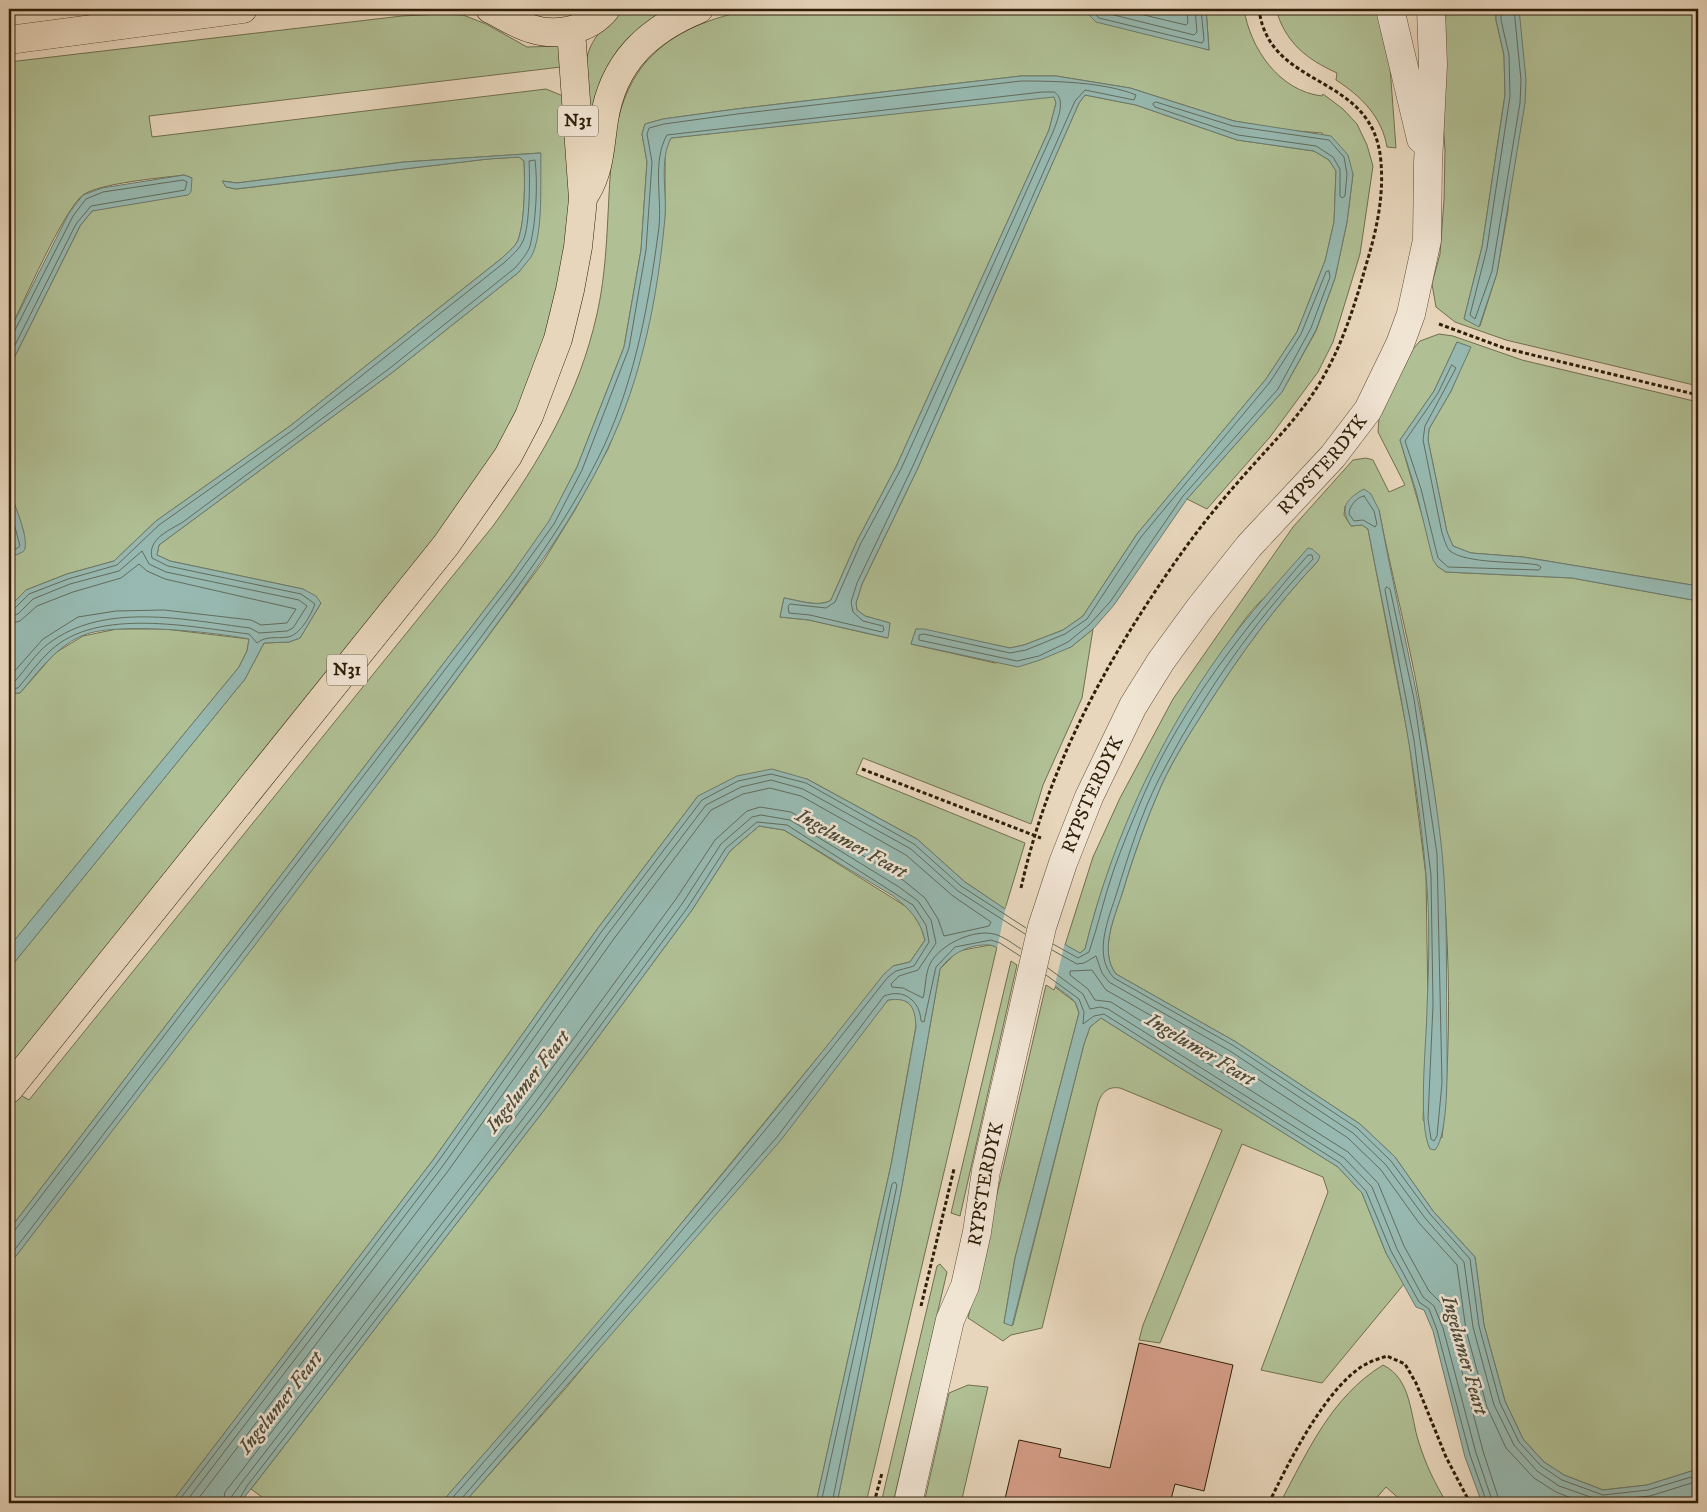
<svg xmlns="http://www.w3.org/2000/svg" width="1707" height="1512" font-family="'IM FELL DW Pica',serif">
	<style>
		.green { fill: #b0bf94; stroke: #706f4e; fill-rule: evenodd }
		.water { fill: #97b9b1; stroke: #6d7b6d }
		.pier { fill: #e8d6bc }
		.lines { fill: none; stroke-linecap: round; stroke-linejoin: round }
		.shore { stroke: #636c5c; stroke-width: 1 }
		.building { fill: #d69e89; stroke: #2f1f07 }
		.minor-casing { stroke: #5d4d34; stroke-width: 29 }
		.highway-casing { stroke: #2f1f07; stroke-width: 29 }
		.path { stroke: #2f1f07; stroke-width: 3; stroke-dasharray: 4 2.5; stroke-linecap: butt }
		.minor { stroke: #f0e4d3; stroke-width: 28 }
		.highway { stroke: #e8d6bc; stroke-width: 28 }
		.labels { text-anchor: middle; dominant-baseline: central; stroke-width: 5; stroke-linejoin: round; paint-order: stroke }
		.shield { fill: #f0e4d3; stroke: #695a44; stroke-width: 1 }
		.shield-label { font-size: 18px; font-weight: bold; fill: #2f1f07 }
		.street-label { font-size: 19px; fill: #2f1f07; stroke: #f0e4d3 }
		.water-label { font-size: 20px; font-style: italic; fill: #4e4d3a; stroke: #f0e4d3 }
	</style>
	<rect width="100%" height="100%" fill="#e8d6bc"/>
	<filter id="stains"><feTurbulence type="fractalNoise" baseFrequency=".004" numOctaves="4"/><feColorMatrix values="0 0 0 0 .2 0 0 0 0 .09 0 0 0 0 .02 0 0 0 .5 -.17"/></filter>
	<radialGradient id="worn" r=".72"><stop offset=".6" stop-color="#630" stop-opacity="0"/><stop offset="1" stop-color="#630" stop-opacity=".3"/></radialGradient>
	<path class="green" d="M621,9h46l-25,18 -51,95c-3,-33 -15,-62 9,-90 7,-8 15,-15 21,-23z
		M755,9h334v6l120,35 -3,-41h38c6,39 35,82 78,87l1,-2 20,15 14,15 10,21 6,21 -13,88 -27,88 -15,30 -48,65 -63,72 -20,-10 95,-107 34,-61 19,-53 12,-56 6,-48 -31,-41 -38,-3 -50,-9 -104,-33 -74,-12h-35l-285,33 -73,10 -18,5 -3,10 5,28 -6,88 -17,97 -47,120 -27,54 -41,57 -500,652v-124l10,-12 10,6 464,-574c48,-66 86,-132 104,-212 30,-135 -29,-271 158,-305z
		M1276,9h100l14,58 6,81 -9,-1c-5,-30 -26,-51 -51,-67l1,-7c-31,-14 -52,-31 -61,-64z
		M1446,9h50v11l8,35 1,40 -23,152 -18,72 16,7 17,-53 11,-63 11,-201h179v377l-192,-46 -51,-18 -19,-15 -4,-23 8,-30 4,-54 1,-50 -3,-41z
		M439,14l24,1 23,9 41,23 32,-1 2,21 -412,49 3,21 394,-48 17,7 7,102 -8,74 -13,61 -49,118 -36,53 -455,565v-100l236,-290 19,-36 25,-1 11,-4 21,-35 -18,-14 -133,-28 -13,-6 2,-10 234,-173 126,-100 16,-26 4,-32 1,-61 -136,9 -167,21 -14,-2 3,6 10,2 252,-30 31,-2 5,4c1,20 1,57 -5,76 -2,9 -11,15 -17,21l-212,168 -134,95 -42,40 -47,13 -41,16 -17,17v-56l15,-18 -15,-45v-120l71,-142 12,-15 100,-33 -8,-3c-23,3 -84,8 -101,20 -19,14 -61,110 -74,137v-270l393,-46z
		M1085,95l51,10 101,35 77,11 15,9 7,11 -2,51 -9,39 -28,71 -31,47 -129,155 -54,82 -20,14 -39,15 -14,3 -94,-19 -5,15 84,19 76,-16 22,-18 -11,69 -39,87 -12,39 -168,-66 -7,16 169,69 -20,66 -40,-27 -48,-43 -110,-60 -109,17 -100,132 -165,232 -262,343h-162v-238l415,-542 119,-161 32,-52 33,-61 19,-48 17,-57 12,-60 9,-69v-66l6,-11 383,-42 2,7 -7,27 -153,337 -39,74 -26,59c-12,8 -33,0 -47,-2l-4,19 29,3 78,18 3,-15 -25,-7 -8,-6 -1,-7 6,-19 55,-114 162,-367z
		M1439,334l14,2 69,24 176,42v184l-175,-29 -52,-4 -18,-7 -6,-14 -19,-92 1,-11 22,-38 19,-44 -13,-5 -23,49 -34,49 37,126 9,6 126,6 126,23v868l-51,16 -44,5 -39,-15 -20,-13 -21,-23 -18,-38 -21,-76 -9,-68 -42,-46 -38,-54 -35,-33 -124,-82 -120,-68c-17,-22 -2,-56 6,-80 11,-37 24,-74 40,-110 12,-26 28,-51 44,-76 33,-52 69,-102 112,-147 -17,12 -37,22 -53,36 -18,16 -33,41 -46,60 -62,90 -108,187 -134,292l-5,4 -15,-8 28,-88 27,-59 53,-99 120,-172 60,-67 13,-2 7,2 16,32 16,-7 -27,-53 1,-14 34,-69 7,-8zM1345,506l34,4c12,63 29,125 40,188 26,141 38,296 23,440l-19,-18 5,-115 -2,-129 -17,-135 -41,-212 -6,-4 -11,1 -7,-11z
		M117,629h48l84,10 -2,12 -8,16 -230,280v-254h11l35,-40 28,-17z
		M759,826l25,4 126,79 11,18 4,13 -15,22 -17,4 -283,344 -169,193h-171l-19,-14 294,-380 147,-199 38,-59z
		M990,945l7,2 -131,556h-29l64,-312 39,-222 18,-18z
		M1011,961l6,4 -57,251 -9,-3z
		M1046,985l8,5 1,-3 20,15 4,11 -64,245 -11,65 9,2 71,-281 6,-17 11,-9 237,149 24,26 24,60 18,31 -82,99 -61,-13 67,-178 -5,-15 -81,-33 -82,199 -21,-3 4,-15 79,-195 -102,-42c-12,-2 -18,4 -22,15l-56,225 -31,7 -8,6 -35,-23z
		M899,998c15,6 17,14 17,28l-25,139 -75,338h-352l101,-114 323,-389z
		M940,1264l7,8 -54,231h-12l56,-237z
		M1383,1365c29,14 27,51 36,78 7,22 16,41 28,60h-43l-18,-16 -14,16h-92c28,-52 51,-106 103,-138z
		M968,1385l20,2 -27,116h-37l25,-110z"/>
	<path class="water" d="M1089,9h117l3,41 -113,-28 -7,-7z
		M1496,9h23l7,71 -1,23 -28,170 -18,54 -15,-8 18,-72 23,-152 -1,-40 -8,-35z
		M1021,76h35l74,12 104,33 97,15 17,19 5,19 -6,48 -12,56 -19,52 -34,62 -95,107 -73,106 -21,24 -22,18 -31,13 -22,7 -107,-23 5,-15h8l86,19 14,-3 39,-15 20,-14 54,-82 129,-155 31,-47 28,-71 9,-39 2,-51 -7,-11 -15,-9 -77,-11 -101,-35 -51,-10 -6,8 -162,367 -55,114 -6,19 1,7 8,6 25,7 -2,15 -79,-18 -29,-3 4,-19c13,2 35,10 47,2l26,-59 39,-74 153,-337 7,-27 -2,-6 -383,41c-12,23 -4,54 -6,79 -7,78 -23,162 -58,233 -32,67 -75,126 -119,186 -36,49 -72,97 -108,145 -123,162 -247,323 -371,484v-35l500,-652 40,-57 28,-54 47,-120 17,-97 6,-88 -5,-28 3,-10 18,-5 73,-10z
		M541,153c-1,27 3,81 -10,104 -4,5 -8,10 -12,15l-126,100 -234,173 -2,10 13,6 133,28 13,7 5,7 -21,35 -11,4 -25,1 -19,36 -236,290v-22l230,-280 8,-16 2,-12c-36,-7 -135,-18 -168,-3 -26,12 -43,36 -61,57h-11v-86l17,-17 41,-16 47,-13 42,-40 134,-95 212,-168c6,-6 15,-12 17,-21 6,-18 6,-57 5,-76l-5,-4 -31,2 -252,30 -10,-2 -4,-6 15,2 167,-21z
		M184,175l8,3 -1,14 -3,3 -96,16 -12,15 -71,142v-36l60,-119 14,-18 19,-7z
		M1457,342l14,5 -20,44 -22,38 -1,11 19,92 6,14 18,7 52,4 175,29v15l-126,-23 -126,-6 -9,-6 -4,-6 -17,-69 -16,-51 34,-49z
		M9,488c4,14 19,46 16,60 0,4 -5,5 -9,7l-7,-4z
		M1364,489l7,5 8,16c21,114 51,226 63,342 6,63 4,127 5,190 0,22 2,92 -12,108l-5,-1c-13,-25 -3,-110 -3,-142 2,-43 3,-89 -1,-132 -10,-117 -36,-232 -58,-346l-6,-4 -11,1c-12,-18 -5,-27 13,-37z
		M1308,548l4,1 8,7 -2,5c-43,45 -79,95 -112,147 -16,25 -32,50 -44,76 -16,36 -29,73 -40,110 -8,24 -23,58 -6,80l120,68 124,82 35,33 38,54 42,46 9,68 21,76 18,38 21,23 20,13 39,15 44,-5 51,-16v34h-216l-17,-46 -32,-126 -9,-21 -8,-3 -30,-54 -24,-60 -24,-26 -237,-149 -11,9 -6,17 -72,282 -8,-3 11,-65 64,-245c-1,-3 -2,-8 -4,-11 -6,-8 -77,-57 -85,-57 -21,-1 -38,8 -50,24l-39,222 -64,312h-21l75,-338 25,-138c-1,-21 -6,-30 -28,-27l-107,140 -317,363h-23c152,-173 301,-348 443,-529l9,-8 17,-4 15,-22c-5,-20 -15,-31 -32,-44l-109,-66 -25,-4 -29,25 -38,59 -147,199 -305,394h-69l262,-343 165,-232 100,-132 39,-20 35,-7 35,10 110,60 48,43 52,35 63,36 5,-4c28,-114 80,-224 151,-317 23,-29 47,-56 72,-84z"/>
	<path class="pier" d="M1006,906l59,36 -11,47 -57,-40z"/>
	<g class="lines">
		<path class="shore" d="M1094,9v4l5,5 103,25 2,-3 -3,-31
			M1100,9l2,3 92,23 3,-3 -2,-23
			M1119,9l67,16 2,-2 -1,-14
			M1501,9v11l8,35 1,41 -23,152 -17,67 5,4 17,-48 28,-168 1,-23 -7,-71
			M1156,102l77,24 96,14 15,17 3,17 -2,22 -3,2 -2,-2v-27l-7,-12 -17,-11 -78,-11 -83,-28 -2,-3z
			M1329,271l1,6 -19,51 -33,61 -95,107 -73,106 -21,23 -21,17 -29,14 -22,5 -98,-21v-5l5,-1 86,19 16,-3 39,-16 22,-15 54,-82 129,-155 31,-48 25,-62z
			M9,333l6,-3 58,-114 13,-17 17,-7 80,-12 4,2 -2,8 -94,16 -15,18 -67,133
			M1452,365l4,3 -31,58 -2,14 19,93c2,5 4,14 8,18 17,13 66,10 88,14l3,2 -2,3 -91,-3 -10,-9 -17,-69 -16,-48 33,-48z
			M1364,496l10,15 3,13 -2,3 -12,-7 -9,1 -5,-7c0,-8 8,-17 15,-18z
			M9,504l11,42 -4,3 -7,-2
			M1387,587l3,2 24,110 23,155 5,229 -5,53 -3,5 -3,-2 -3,-20 5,-114 -2,-130 -17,-135 -29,-150z
			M9,611l5,-2 15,-15 39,-15 49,-14 42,-40 134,-95 212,-168c7,-7 14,-12 18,-21 7,-15 7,-63 6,-80l6,-1c3,23 1,63 -5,86 -3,8 -9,15 -15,22l-125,100 -207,154c-13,8 -36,17 -31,36l16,8 133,28 14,10c-4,11 -15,31 -27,33 -12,2 -21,-2 -31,6l-8,-9c-58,-7 -151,-27 -198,16 -12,11 -22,25 -33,38l-9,1
			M9,617l9,-3 15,-15 37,-15 49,-13 23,-20 7,13 17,8 133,28 8,6 -14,22 -6,3 -28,2 -9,-5c-64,-8 -146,-27 -202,16 -12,9 -22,25 -33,37l-6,1
			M9,624l11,-3 17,-15 36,-14 48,-14 18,-14 8,7 18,8 131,30 -9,14 -26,2 -10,-5 -87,-10 -48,1 -38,6 -35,22 -31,35 -3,1
			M1053,944l25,14 11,-6c9,-26 15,-54 24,-80 9,-26 20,-52 31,-78 39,-89 101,-166 164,-239h4l1,4c-61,65 -113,140 -154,220 -18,35 -30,75 -42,113 -8,26 -25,63 -3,86l120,68 123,82 34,33 39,53 40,45 9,67 21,77 19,39 22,24 21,14 41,15 45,-5 50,-15
			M1052,950l25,14 7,-1 12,-7 6,17 7,9 121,69 123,82 33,32 39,53 39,44 9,65 21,78 20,40 23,26 22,15 43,15 48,-5 48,-15
			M1048,968l35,26 7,15 10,-2 8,2 236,149 28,29 25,62 26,48 11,9 9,22 33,125 17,50
			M1046,975l33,24 5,13 -1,12 11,-8 10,-2 236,149 26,28 25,60 28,51 10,7 8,21 33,125 17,48
			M9,1232l6,-2 498,-649 41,-57 28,-54 47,-122 17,-98 6,-88 -5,-28 2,-6 15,-4 73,-10 284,-33c35,0 83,1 115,14l-2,5 -49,-10 -10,11 -163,367 -55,115 -6,19 2,10 10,9 20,5 1,4 -2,2 -72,-17 -21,-2 -1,-7 2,-2 36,4 9,-6 26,-59 40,-74 152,-337c4,-11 14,-33 1,-40h-12l-375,43c-15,26 -5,62 -8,92 -10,75 -23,149 -55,219 -30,64 -72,122 -114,179 -36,49 -72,97 -108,145 -124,163 -248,325 -373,487
			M177,1503l260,-340 165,-232 100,-131 36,-19 33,-7 35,9 108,61 47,42 65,42
			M185,1503l257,-336 165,-232 99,-130 35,-18 30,-7 32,9 108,60 47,42 67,43
			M195,1503l253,-332 165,-231 98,-130 32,-16 27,-6 31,8 105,59 47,41 38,26 -2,4 -45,10 -6,-17 -13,-21 -22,-18 -112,-68 -31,-5 -13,4 -32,29 -39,59 -146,199 -294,380 -11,14 -2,11
			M230,1503l2,-7 10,-14 294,-380 146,-198 39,-60 31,-27 9,-2 29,5 109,67 19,14 13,19 5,23 -18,27 -19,6 -8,8 1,3 11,1 20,10c3,-11 2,-24 7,-34 10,-20 44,-35 64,-30 11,3 19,10 27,15
			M237,1503l10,-17 294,-380 147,-199 38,-59 31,-26 30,3 126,80 13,20 3,17 -15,24 -18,5 -8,6c-142,181 -289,353 -440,526
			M461,1503l1,-5 315,-361 107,-141c20,-8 36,5 37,25l3,1 12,-55 19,-20 36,-7 9,3 20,13
			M821,1503l71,-319 3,-2 2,3 -65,318
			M1500,1503l-17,-52 -33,-125 -9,-23 -12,-12 -25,-45 -26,-63 -30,-31 -237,-150 -16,-2 -7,-11 -18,-14v-4l22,-1 14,20 120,68 122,80 33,32 38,53 38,42 9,65 21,77 19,41 28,30 22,14 28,11"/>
	</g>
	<path class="building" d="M1139,1343l94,22 -29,126 -29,-7 -5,19h-166l15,-63 42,9 -2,8 51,11z"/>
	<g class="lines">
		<g class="minor-casing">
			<g id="minor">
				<path d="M1390,9l31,130"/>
				<path id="s1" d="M908,1503l42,-183 15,-34 12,-54 9,-61 56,-244 21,-64 26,-66 44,-91 28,-45 38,-52 50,-63 84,-90 35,-46 32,-66 11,-30 16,-74 1,-77 5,-98 -2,-56"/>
			</g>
		</g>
		<g class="highway-casing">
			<path id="highway" d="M490,9c13,6 27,16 42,20 25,8 57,1 74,-20
				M9,40l234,-31
				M586,193c14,-23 14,-47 18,-73 9,-58 44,-90 95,-111
				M9,1089l437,-544 62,-89 21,-40 29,-77 12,-49 8,-43 5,-48 -12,-169"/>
		</g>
		<path class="path" d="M1439,324l65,24 194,47
			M862,769l179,69
			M1021,888c27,-122 86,-229 157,-330 21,-30 44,-58 68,-85 22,-25 45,-48 64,-75 28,-40 43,-86 56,-133 10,-32 18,-68 15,-102 -6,-92 -112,-71 -122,-154
			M921,1306l33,-137
			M874,1503l8,-30
			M1269,1503c19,-40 59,-120 99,-140 6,-3 13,-5 19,-7l18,8 11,19 30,74 24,46"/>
		<use href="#minor" class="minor"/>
		<use href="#highway" class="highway"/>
	</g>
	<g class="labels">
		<g class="shield">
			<rect x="558" y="105.5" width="40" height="31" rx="4"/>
			<rect x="327" y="654.5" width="40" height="31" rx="4"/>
		</g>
		<g class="shield-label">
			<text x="578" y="121">N31</text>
			<text x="347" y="670">N31</text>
		</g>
		<g class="street-label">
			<text stroke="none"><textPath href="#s1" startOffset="1139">RYPSTERDYK</textPath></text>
			<text stroke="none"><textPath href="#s1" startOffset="734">RYPSTERDYK</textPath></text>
			<text stroke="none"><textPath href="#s1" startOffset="329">RYPSTERDYK</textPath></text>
		</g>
		<g class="water-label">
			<text transform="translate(851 844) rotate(29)">Ingelumer Feart</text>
			<text transform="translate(1200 1050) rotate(31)">Ingelumer Feart</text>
			<text transform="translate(528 1082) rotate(-52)">Ingelumer Feart</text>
			<text transform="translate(1464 1355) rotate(74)">Ingelumer Feart</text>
			<text transform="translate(281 1403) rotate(-52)">Ingelumer Feart</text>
		</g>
	</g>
	<rect width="1707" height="1512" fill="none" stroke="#e8d6bc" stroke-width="30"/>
	<rect x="10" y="10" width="1687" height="1492" fill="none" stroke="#2f1f07" stroke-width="2.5"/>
	<rect x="15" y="15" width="1677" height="1482" fill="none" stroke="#2f1f07"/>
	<rect width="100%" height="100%" filter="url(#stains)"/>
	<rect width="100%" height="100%" fill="url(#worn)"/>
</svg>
